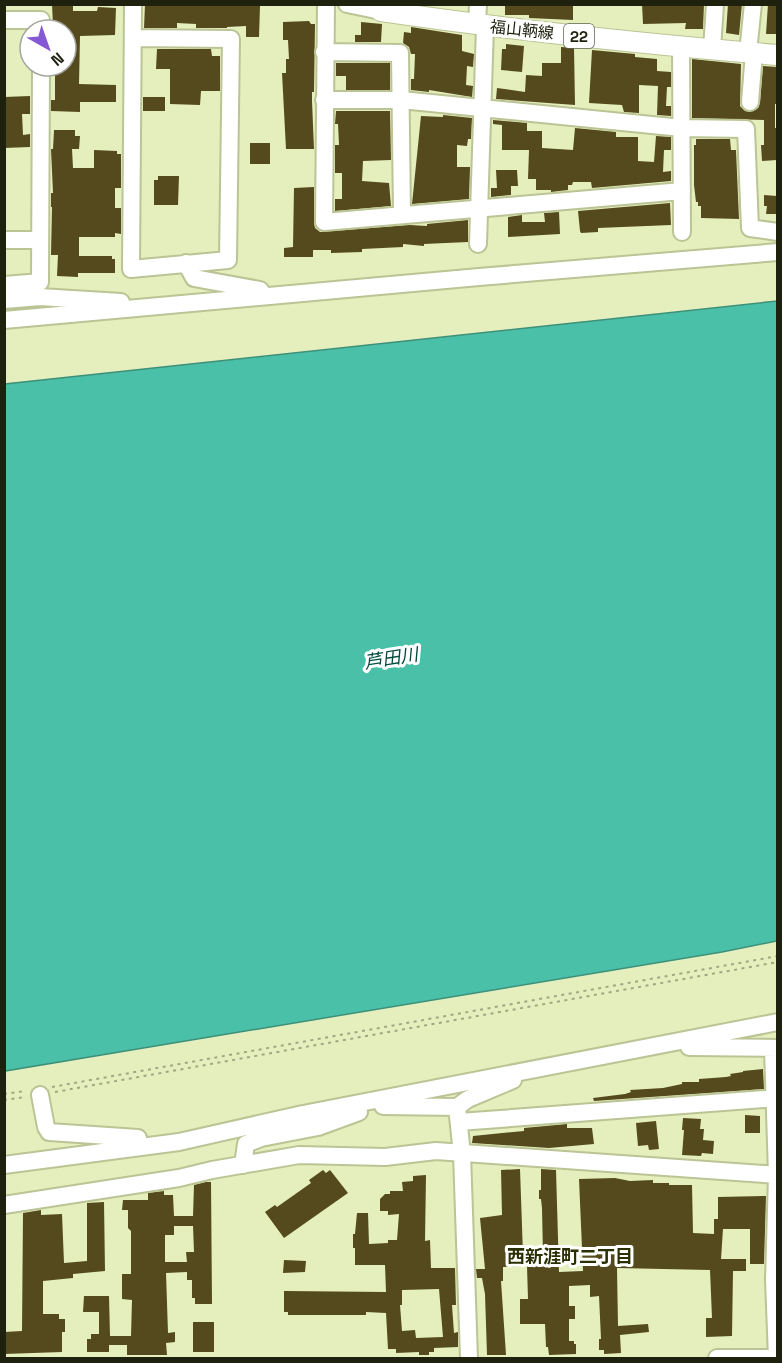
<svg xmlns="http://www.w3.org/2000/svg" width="782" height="1363" font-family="'Space Grotesk','Noto Sans JP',sans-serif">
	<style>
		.water { fill: #4bc0a8; stroke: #3d907a; stroke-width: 1.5 }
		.building { fill: #544a1d; fill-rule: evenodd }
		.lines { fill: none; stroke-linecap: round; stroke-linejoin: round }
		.minor-casing { stroke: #bac494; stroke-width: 20 }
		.major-casing { stroke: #bac494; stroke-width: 22 }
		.path { stroke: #9fa781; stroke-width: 2; stroke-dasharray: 3 4.5; stroke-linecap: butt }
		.minor { stroke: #fff; stroke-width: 16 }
		.major { stroke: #fff; stroke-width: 20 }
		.labels { text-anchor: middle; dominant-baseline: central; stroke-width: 6; stroke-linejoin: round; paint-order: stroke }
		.shield { fill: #fff; stroke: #616456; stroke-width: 1.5 }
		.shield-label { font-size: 15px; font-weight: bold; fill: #1d210e }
		.street-label { font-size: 16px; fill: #1d210e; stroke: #fff }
		.water-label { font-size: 18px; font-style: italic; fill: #034b3f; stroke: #fff }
		.neighbourhood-label { font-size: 18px; font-weight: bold; fill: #2a3003; stroke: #fff }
	</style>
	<rect width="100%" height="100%" fill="#e5efbe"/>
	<path class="water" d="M777,301v640l-55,11 -717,119v-687z"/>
	<path class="building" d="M52,4h21v7h24l1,-4 18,1 -1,27 -35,1 -1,48 37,1v17h-36v10l-29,-1v-11h4v-24h-4v-10h15v-36h-10v-4h-3z
		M145,4h110l5,2 -1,31h-13v-11l-19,1v1h-31v-4l-19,-1v5h-33z
		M505,4h68v16l-44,-2v-3h-24z
		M642,4h62l-1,25h-18l1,-6 -43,1z
		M728,4h14l-3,31 -13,-2z
		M768,4h9v30h-11z
		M309,21l2,3h4l-1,68h-2v9l2,48h-28l-4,-76h4v-14h3l-1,-19h-5v-18z
		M361,22l21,2 -1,18h-26v-7h6z
		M411,27l51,8v16l12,3 -1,13 -6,-1 -1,19 7,1 -1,11 -43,-7v2l-18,-2v-11h3l1,-25h-4l-2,-7 -6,-4 1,-11 7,1z
		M506,44l18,2 -2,26 -21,-2 1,-21h4z
		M561,47l13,1 1,57 -79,-6 1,-11 28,4 1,-17 16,1v-13h19z
		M157,49h54l1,7h8v35h-19l-1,14 -30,-1v-35h-14z
		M592,50l43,4v3l22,2v12l14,1v15h-4l-1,19h5v10l-14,-1 1,-29 -19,-1v28l-15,-1 -2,-7 -33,-2z
		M692,59l49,5 -1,42 5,5 5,1 8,-4 2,-5 3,-37 14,1v37h-2v24h2v32l-15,1 -1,-16h3v-25l-72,-2z
		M336,63h54v27h-44v-14h-10z
		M30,96v18h-8l1,21 7,-1v13l-26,1v-51z
		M143,97h22v14h-22z
		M336,111h54l1,49 -28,1 -1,20 27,2 2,23 -56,5v-12h7v-26h-7v-28h4l-1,-21h-3z
		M443,115l29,3 -1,21h-3l-1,7 -10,-1v22h13l-1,32 -57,5 9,-88 22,1z
		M493,120l34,3v8h15v17l31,2 2,-22 41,4v5h22v24l16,1 2,-26 15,1v13h-7l-1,22 8,-1v10l-79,7 -1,-6h-18l-1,3h-4v5l-17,2v-2h-15v-11h-8l1,-29h-27v-25l-9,-1z
		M54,130h21v6h5l-1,13h-7l1,19h21v-18l23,1v3h4v34h-6v20h6v26l-6,-1v4h-36v19h33v3h3v14h-37v4l-21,-1 1,-21h-7l1,-48h-1v-14h2l-2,-44h2z
		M696,139h34l1,11h5l3,69 -38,-1v-12h-3v-4h-2l-2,-17v-40h2z
		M250,143h20v21h-20z
		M496,170h21l1,16h-7v9l-20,2v-9h6z
		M158,176h21l-1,29h-24v-25h4z
		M314,187v36l1,5 5,4 90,-7 17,1v-2l41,-4v22l-44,2v2l-21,-2v3l-41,2v3l-31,1v-3h-18v7h-29v-9l9,-1 1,-59z
		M764,195l13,1v18h-11l1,-8h-3z
		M670,203l1,22 -73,3v4l-17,1 -1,-2 -2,-20z
		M559,212l1,22 -52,3v-20l14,-2v7h23l-1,-9z
		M763,1069l1,20 -170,12 -1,-3 32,-4 6,-2 -1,-2 33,-2 19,-4v-2h17v-3l27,-2 5,-1 -1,-2 13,-2v-1z
		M745,1115l15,1v17h-15z
		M683,1118l18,1 -1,10h4l-1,11 11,1 -1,13 -11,-1 -1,3 -19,-1 2,-25h-2z
		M656,1121l3,28 -10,1 -1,-5 -10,1 -2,-23z
		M567,1124v4h25l2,16 -45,4 -77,-5 1,-7 51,-5v-3z
		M520,1169l3,86h2v2l18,-1 -1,-48 -1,-9h-2v-9h2v-21l15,1 3,102 24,-1 -4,-92 36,-1 15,3 23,-1v3h16v2h23l1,48 21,1v-15h4v-22l48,-1 -2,68h-14v-35h-27l-2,30h25v12h-13l-1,65 -26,1v-19h6l-2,-48 -93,-2 1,58 30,-2 1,8 -29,3 1,18 -17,1v-4h-5v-11h2l-2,-43 -9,1v-12l-21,1v20h6v13h-6v22h5v3h2v10l-27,1 -1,-8h-2l-1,-23h-25v-25h8l-1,-33 -24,1v14h-2l5,74h-19l-2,-61 -3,-16h-5l-1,-9h9l-5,-51 22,-3 -1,-45z
		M323,1170l3,3 4,-3 18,23 -64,45 -19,-26 10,-7 2,2 34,-24 -2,-3z
		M426,1175l-1,66 5,-1 1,28h24l1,37h-4l2,28 4,-1v15l-24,1v4h-5v3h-10v-3l-23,1v-4h-8l-2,-36 -20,-1v3h-78v-3h-4v-21l102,1 -1,-27h-30v-17h-2v-14h2l2,-21h11l1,31 19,-1v-3h9l2,-26 -11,1v-4h-8v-12l5,-5h5v-3h13l-1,-9 11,-1v-5zM439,1289l4,48 -27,1 -1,-8 -13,1 -2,-26h2v-15z
		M206,1182h5l1,122h-17v-6h-3v-18h-5v-8l-21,1 2,60 7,-1v10l-9,1 1,12h-40v-10h-18v7h-22v-13h4v-5h8v-22h-16l1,-16h25l1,40h21l1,-36 -10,-1v-25h9v-43l-3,-3v-18h-6l1,-10h25v-7l16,-2v4h9l1,21h19l1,-31zM174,1226h19l1,26h-8l1,10h-22v-27h9z
		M104,1202l1,69 -32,3v4l-30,3v33h16v5h6v13h-3v20l-58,2v-22l18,-1 1,-118 18,-3v5l21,-1 2,49 23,-2v-58z
		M284,1260l22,1 -1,11 -22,1z
		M193,1322h21v30h-21z"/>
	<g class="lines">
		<g class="minor-casing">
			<path id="minor" d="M326,4l-2,218 358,-31
				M347,4l34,7
				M4,20h37
				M477,25l1,-21
				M133,38l98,1 -3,221 -97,9 2,-265
				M681,47l1,185
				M712,49l3,-45
				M324,52l76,1 2,162
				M748,52l5,-48
				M324,100h77l281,28 64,1 4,99 28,4
				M750,102l4,-49
				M4,240h36
				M478,244l7,-218
				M186,263l8,15 66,12 3,4
				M4,285l36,-3 1,-216
				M4,300l36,-3 81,5
				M4,320l475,-43 299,-25
				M689,1047l89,1
				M773,1049l4,126 -3,105 3,78
				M40,1095l6,32 3,5 89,6 1,9
				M383,1106l74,1 5,47 7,204
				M457,1107l11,-8 45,-19
				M459,1122l319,-24
				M4,1165l175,-23 124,-28 475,-92
				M243,1165l3,-21 15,-6 57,-11 41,-15
				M4,1205l175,-27 33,-8 87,-15 86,2 51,-6 342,24
				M717,1358h61"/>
		</g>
		<g class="major-casing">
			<path id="major" d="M380,4l1,7c131,19 264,33 397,44"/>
		</g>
		<path class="path" d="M52,1087l726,-131
			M55,1092l723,-130
			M4,1094l21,-3
			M4,1100l21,-3"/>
		<use href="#minor" class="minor"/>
		<use href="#major" class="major"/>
	</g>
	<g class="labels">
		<rect class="shield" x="564" y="24" width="30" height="24" rx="4.5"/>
		<g class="shield-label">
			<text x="579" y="36">22</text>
		</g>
		<g class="street-label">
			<text transform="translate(522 30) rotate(6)">福山鞆線</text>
		</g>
		<g class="water-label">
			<text transform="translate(391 658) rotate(-9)">芦田川</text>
		</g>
		<g class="neighbourhood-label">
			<text x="570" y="1256">西新涯町二丁目</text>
		</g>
	</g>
	<rect width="782" height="1363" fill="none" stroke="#1d210e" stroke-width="12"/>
	<g transform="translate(48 48) rotate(140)"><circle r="28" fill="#ffffff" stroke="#a5a69f" stroke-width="1.5"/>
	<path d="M0-4.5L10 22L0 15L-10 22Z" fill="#8559d3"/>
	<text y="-9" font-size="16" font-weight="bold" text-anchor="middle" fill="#1d210e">N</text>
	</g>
</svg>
